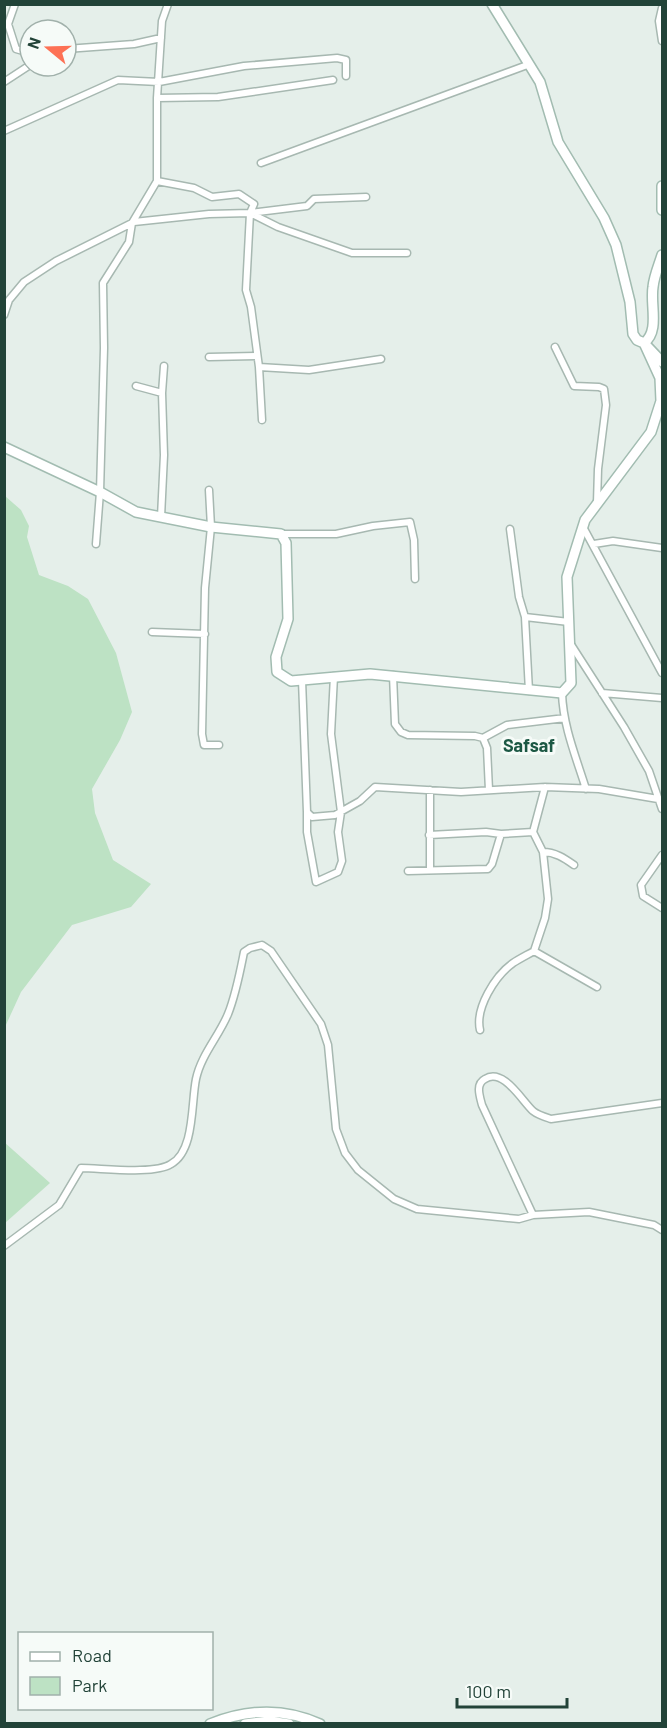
<svg xmlns="http://www.w3.org/2000/svg" width="667" height="1728" font-family="Barlow,sans-serif">
	<style>
		.green { fill: #bde2c4 }
		.lines { fill: none; stroke-linecap: round; stroke-linejoin: round }
		.street-casing { stroke: #a7b8b1; stroke-width: 9 }
		.secondary-casing { stroke: #a2bcb1; stroke-width: 12 }
		.street { stroke: #fff; stroke-width: 6 }
		.secondary { stroke: #fff; stroke-width: 9 }
		.labels { text-anchor: middle; dominant-baseline: central; stroke-width: 6; stroke-linejoin: round; paint-order: stroke }
		.neighbourhood-label { font-size: 18px; font-weight: bold; fill: #1c5844; stroke: #f6fbf8 }
	</style>
	<rect width="100%" height="100%" fill="#e5efea"/>
	<path class="green" d="M5,496l16,14 8,16 -2,11 12,38 29,11 20,13 28,54 16,59 -12,28 -28,49 3,24 18,47 38,24 -20,23 -59,18 -51,67 -16,35z
		M4,1142l46,41 -45,40h-1z"/>
	<g class="lines">
		<g class="street-casing">
			<path id="street" d="M662,8l-3,13 3,20
				M4,24h4l8,25 14,4
				M8,24l7,-20
				M66,49l68,-5 27,-6
				M4,82l26,-17
				M157,98l61,-1 115,-17
				M4,131l114,-51 41,2 85,-16 93,-8 9,2v16
				M261,163l269,-99
				M250,213l-4,77 5,17 8,60 3,53
				M250,213l28,14 74,26h55
				M250,213l57,-7 7,-7 52,-2
				M134,222l75,-8 41,-1 4,-9 -15,-10 -27,3 -18,-9 -37,-7
				M4,315l5,-15 15,-18 32,-21 76,-38
				M555,347l19,39 25,1 5,2 2,16 -8,64 -1,34
				M209,357l48,-1
				M259,367l50,3 72,-11
				M136,386l26,7 2,62 -3,62
				M162,393l2,-27
				M209,490l2,37 -6,61 -3,146 2,11h15
				M583,527l79,146
				M510,529l9,68 6,20
				M281,534h55l37,-8 37,-4 4,18 1,39
				M96,544l4,-52 4,-144 -1,-65 26,-41 3,-19 25,-42v-83l5,-77 6,-17
				M594,544l19,-3 49,7
				M152,632l53,2
				M570,643l54,84 25,44 13,38
				M393,675l2,49 6,8 7,3 67,1 8,2 4,10 2,42
				M302,680l5,132 5,5 23,-2 25,-14 15,-14 86,5 84,-5 54,2 59,10
				M529,691l-4,-74 44,5
				M562,693c1,33 14,64 24,96
				M602,693l60,5
				M483,738l24,-13 58,-7
				M307,812v20l9,50 22,-10 4,-11 -4,-29 3,-20 -10,-78 3,-58
				M429,835l57,-3 15,2 32,-2
				M543,852c12,0 21,6 31,13
				M662,855l-21,30 2,11 19,12
				M430,870v-80
				M408,871l80,-2 4,-5 9,-30
				M534,951l63,36
				M480,1030c-5,-22 15,-54 33,-67 6,-4 14,-8 21,-12l11,-33 3,-19 -5,-47 -10,-20 12,-45
				M533,1215l56,-3 65,13 8,5
				M4,1246l55,-41 22,-37c21,0 73,7 90,-4 24,-13 20,-61 25,-85 5,-24 23,-43 32,-65 8,-20 12,-42 16,-62l6,-4 12,-3 9,6 50,73 7,21 8,84 9,24 13,17 36,29 23,10 102,10 14,-4 -51,-110c-2,-8 -7,-21 3,-26 18,-12 37,22 48,32 5,4 12,6 18,8l111,-16"/>
		</g>
		<g class="secondary-casing">
			<path id="secondary" d="M492,4l48,78 18,60 46,76 12,27 14,57 3,32 4,6 7,3c16,-12 6,-38 9,-56 1,-11 6,-22 9,-32
				M662,186v24
				M4,447l96,45 36,20 75,15 70,7 5,9 2,76 -12,38 1,15 14,9 79,-7 192,19 9,-10 -4,-106 18,-57 66,-88 10,-31 -1,-23 -16,-35 18,19
				M210,1724c37,-15 73,-17 110,0
				M245,1724l24,-3 20,3"/>
		</g>
		<use href="#street" class="street"/>
		<use href="#secondary" class="secondary"/>
	</g>
	<g class="labels">
		<g class="neighbourhood-label">
			<text x="529" y="745">Safsaf</text>
		</g>
	</g>
	<rect width="667" height="1728" fill="none" stroke="#224338" stroke-width="12"/>
	<rect x="18" y="1632" width="195" height="78" fill="#f6fbf8" stroke="#a1b1ab" stroke-width="1.5"/>
	<rect x="30" y="1652" width="30" height="9" fill="#ffffff" stroke="#a1b1ab" stroke-width="1.5"/>
	<text x="72" y="1662" font-size="18" fill="#224338">Road</text>
	<rect x="30" y="1677" width="30" height="18" fill="#bde2c4" stroke="#a1b1ab" stroke-width="1.5"/>
	<text x="72" y="1692" font-size="18" fill="#224338">Park</text>
	<g transform="translate(48 48) rotate(289)"><circle r="28" fill="#f6fbf8" stroke="#a1b1ab" stroke-width="1.5"/>
	<path d="M0-4.5L10 22L0 15L-10 22Z" fill="#fd7155"/>
	<text y="-9" font-size="16" font-weight="bold" text-anchor="middle" fill="#224338">N</text>
	</g>
	<path d="M457 1698v9h110v-9" fill="none" stroke="#224338" stroke-width="3"/>
	<text x="466" y="1698" font-size="18" fill="#224338" stroke="#f6fbf8" stroke-width="4.5" paint-order="stroke">100 m</text>
</svg>
